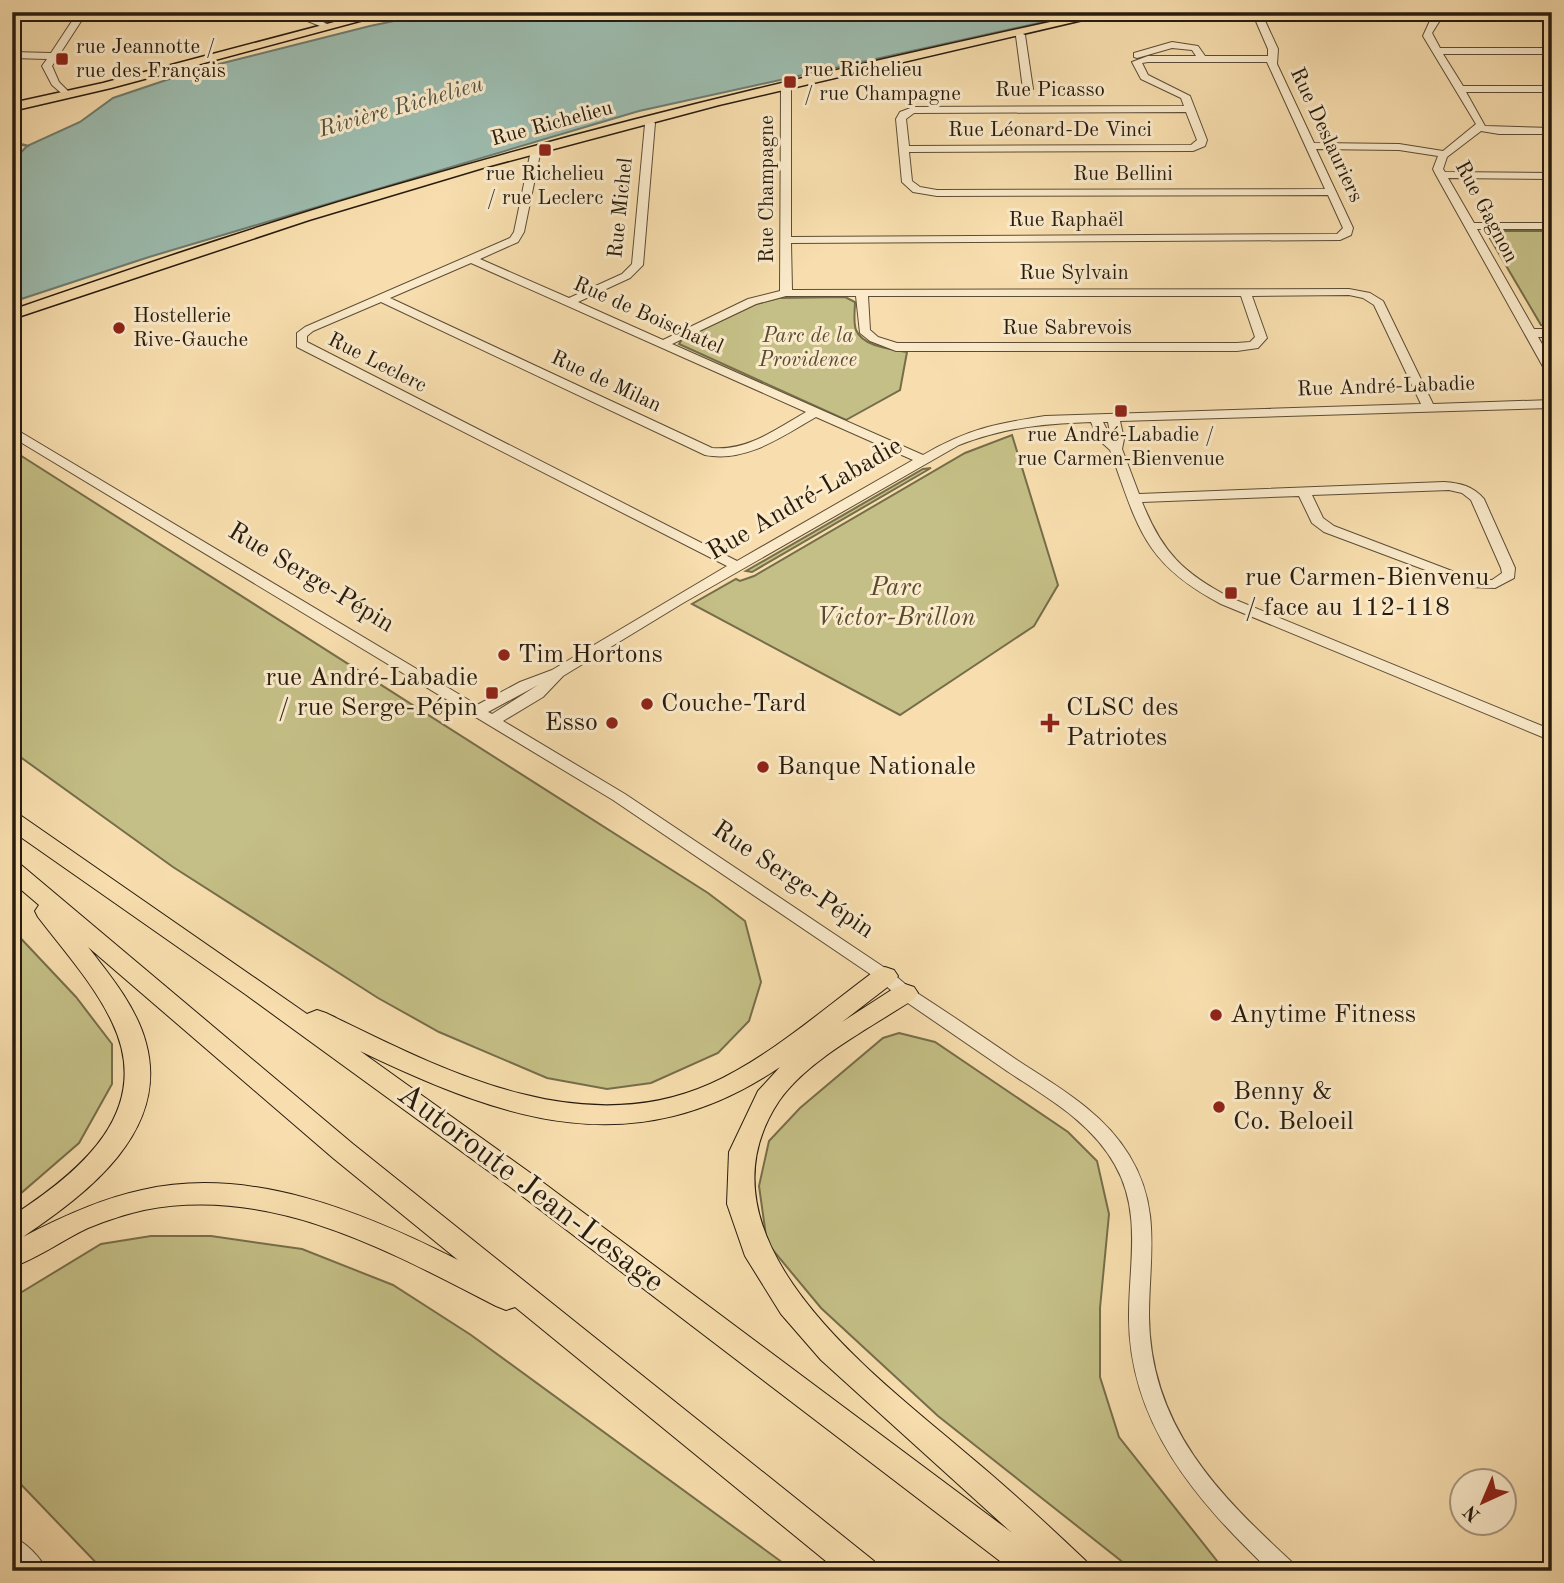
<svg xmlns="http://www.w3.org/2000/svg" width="1564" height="1583" font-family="'Old Standard TT',serif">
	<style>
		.green { fill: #c4bf86; stroke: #766d4a; stroke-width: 2 }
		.water { fill: #9dbcaf; stroke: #6e7c6f; stroke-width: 2 }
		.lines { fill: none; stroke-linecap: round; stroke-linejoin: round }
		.stream { stroke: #6e7c6f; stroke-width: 2.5 }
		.minor-casing { stroke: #5c4c36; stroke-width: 2 }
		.major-casing { stroke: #281b0e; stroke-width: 3 }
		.highway-casing { stroke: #281b0e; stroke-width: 2 }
		.minor { fill: #faeaca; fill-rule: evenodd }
		.major { fill: #f8deae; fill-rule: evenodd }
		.highway { fill: #f8deae; fill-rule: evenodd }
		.poi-dot { fill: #8f2418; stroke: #faeaca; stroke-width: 2.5 }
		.labels { text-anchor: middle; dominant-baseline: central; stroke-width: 6; stroke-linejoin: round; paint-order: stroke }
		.far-poi-label { font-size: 21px; fill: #281b0e; stroke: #faeaca; text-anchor: start }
		.far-street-label { font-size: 21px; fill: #281b0e; stroke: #faeaca }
		.far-park-label { font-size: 21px; font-style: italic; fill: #574c32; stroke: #faeaca }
		.far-water-label { font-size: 23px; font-style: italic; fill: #515346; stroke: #faeaca }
		.street-label { font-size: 26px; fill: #281b0e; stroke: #faeaca }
		.poi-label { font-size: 26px; fill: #281b0e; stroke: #faeaca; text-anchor: start }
		.park-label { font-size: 26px; font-style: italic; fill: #574c32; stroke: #faeaca }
		.near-street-label { font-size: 32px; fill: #281b0e; stroke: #faeaca }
	</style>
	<rect width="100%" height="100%" fill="#f8deae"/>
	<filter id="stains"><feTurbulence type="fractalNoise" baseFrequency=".00286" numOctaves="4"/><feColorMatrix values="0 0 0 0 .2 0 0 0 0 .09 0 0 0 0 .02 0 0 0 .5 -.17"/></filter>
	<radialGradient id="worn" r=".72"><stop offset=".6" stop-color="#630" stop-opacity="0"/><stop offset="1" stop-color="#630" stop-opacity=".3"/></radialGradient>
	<path class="green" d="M1492,231h60v96l-11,-2 -53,-90z
		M845,297l10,5c0,8 -2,20 1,28 7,17 36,19 51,22l-7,38 -54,30 -167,-76 3,-5 74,-35 23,-6z
		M1012,435l46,150 -24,41 -134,89 -208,-111 44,-25 4,2 14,-5 211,-123z
		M12,450l696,443 37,28 16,61 -12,39 -31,32 -67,30 -44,6 -60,-11 -108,-46 -61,-34 -205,-131 -161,-116z
		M931,468l-179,104 -6,-1 177,-102z
		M12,929l64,68 36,47v40l-33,59 -67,58z
		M899,1033l36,9 133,90 29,29 12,53 -9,94v69l19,60 106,134h-91l-196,-155 -117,-108 -54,-65 -8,-57 10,-45 31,-33 83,-70z
		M151,1236h60l91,13 91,36 78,50 323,236h-690l-92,-96v-177l89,-54z"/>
	<path class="water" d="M437,12h652l-450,99 -490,146 -137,45v-140l15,-16 53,-24 33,-24 86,-29 171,-43z"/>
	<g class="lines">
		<path class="stream" d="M12,142l16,4"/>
		<g class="minor-casing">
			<path id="minor" d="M78,12h9l-35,54 7,16 13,13 -5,3 -15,-13 -10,-19 5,-7 -35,-1v-6l39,1z
				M230,12l77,2 22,11 -4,3 -20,-8 -71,-5z
				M1252,12h9l17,37 -1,15 37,79 85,1 44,7 33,-27 -53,-88 11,-24h118v5h-110l-10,16 8,15h112v6h-109l20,32h89v6h-86l19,34 67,2v6h-53l-18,-3 -34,26 -4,12 2,3 107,1v6l-104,-1 26,45h78v6h-75l57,100h18v8h-14l14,24v15l-6,-4 -110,-197 -3,-6 5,-13 -39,-6 -83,-1 37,79 -2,7 -11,5 -549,3 1,47 557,-1 21,4 13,8 50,103 119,-4v8l-432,13 4,18 -2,10 17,45 305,-12c16,1 29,4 40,17l31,69 -1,10 -19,10 -24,-1 -147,-55 -12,-9 -13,-27 -157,6c20,50 41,71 89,96l321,132v11l-331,-137c-78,-41 -83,-77 -111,-154l-11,-10 -8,-18c-49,2 -85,5 -132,23l-276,158 -120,73 -20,21 -40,24 122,73 266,178 20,17c36,23 71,47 106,71 41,27 86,52 112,95 33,54 20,102 20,161 1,110 69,178 145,248l3,7h-27c-73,-70 -142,-148 -141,-256 0,-51 13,-103 -14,-150 -24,-44 -71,-69 -111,-96 -35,-24 -70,-48 -105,-72l-20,-17 -266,-180 -601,-363v-10l465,278 43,-23 32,-12 175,-104 -430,-219v-14l8,-6 205,-89 4,-6 16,-77 -4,-4 5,-3 9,6 -16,78 -6,10 -38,17 89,39 53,-24 10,-10 13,-140 -4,-4 5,-3 9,6 -12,142 -13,13 -52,24 85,38 85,-41 32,-8 1,-200 -4,-5 5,-3 9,7v147l546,-3 6,-6 -15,-33 -391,1 -24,-4 -11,-10 -6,-63 4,-7 13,-5 271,-1 -3,-8 -40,-19 -9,-17 16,-6h48l-4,-6 -20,-2 -35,10 -3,-1v-4l38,-11 26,4 7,10h63v-7zM1148,62h119l58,127 -388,1 -17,-3 -8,-6 -3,-29 284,-1 12,-5 2,-6 -17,-44 -42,-21 -6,-12zM1186,112l11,28 -6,5 -282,1 -3,-27 8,-6zM471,263l335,149c-30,17 -58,39 -94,36l-322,-150zM1349,295l14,3 11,7 47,99 -376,12c-51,8 -77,13 -122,39l-251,-111 84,-40 30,-8h70l4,37 10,8 26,10h341l21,-3 9,-10 -15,-42zM868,296h373l14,41 -5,5 -13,1h-340l-19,-6 -8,-7zM381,302l324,153c41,8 78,-19 111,-38l97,43 -176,101 -430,-219v-6l6,-5zM1103,422h5l3,16zM1449,490l13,3 9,7 30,68 1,5 -10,7 -19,-1 -139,-53 -11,-8 -11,-23zM538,685l-46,29 -4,-2z
				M1016,30l9,5 8,54 -5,3 -5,-3 -7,-53 -5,-3z
				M12,1537c14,5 29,21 35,34h-26l-9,-9z"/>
		</g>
		<g class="major-casing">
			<path id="major" d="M372,12h21l-282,76 -99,23v-8l91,-20z
				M1096,12h21l-398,93 -233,62 -177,53 -297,99v-9c136,-47 271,-93 409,-132 222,-65 448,-117 675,-166z"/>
		</g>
		<g class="highway-casing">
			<path id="highway" d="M12,813l8,2 287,199 10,-4 9,3c117,57 253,129 384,71 60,-27 113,-75 166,-114l9,-3 9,3 4,6 -4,6 -52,40 54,-35 9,-3 9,3 4,6 -4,6c-42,28 -106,60 -135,102 -92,138 97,275 188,353 41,34 80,70 119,107l4,10h-77l-504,-385 -264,-192 -233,-163zM360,1051c146,70 274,115 420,16l-22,24 -29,61 -2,52 18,52 36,58 40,46 190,172 -482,-360z
				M12,861l8,3 333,280 521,417 4,10h-40l-323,-264 -9,3 -10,-4c-109,-56 -225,-121 -352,-96 -18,4 -39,11 -56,18 -26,12 -49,30 -76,39v-24l9,-5 -9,3v-25c68,-44 143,-105 100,-194 -18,-38 -48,-71 -74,-105l-3,-6 4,-6 -27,-23zM88,947l245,211 125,102c-95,-48 -208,-95 -316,-70 -42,9 -81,27 -119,47 65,-44 147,-106 123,-194 -9,-35 -36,-68 -58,-96z"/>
		</g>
		<use href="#minor" class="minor"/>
		<use href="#major" class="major"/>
		<use href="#highway" class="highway"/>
	</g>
	<g class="poi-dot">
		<rect x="55" y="52" width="14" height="14" rx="3.5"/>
		<rect x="783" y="75" width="14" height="14" rx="3.5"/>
		<rect x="538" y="143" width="14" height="14" rx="3.5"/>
		<circle cx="119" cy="328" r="7"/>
		<rect x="1114" y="404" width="14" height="14" rx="3.5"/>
		<rect x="1224" y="586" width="14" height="14" rx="3.5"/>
		<circle cx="504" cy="655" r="7"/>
		<rect x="485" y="686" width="14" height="14" rx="3.5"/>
		<circle cx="647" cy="704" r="7"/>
		<circle cx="612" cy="723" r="7"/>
		<path d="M1046.5 712.5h7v7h7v7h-7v7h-7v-7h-7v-7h7z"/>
		<circle cx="763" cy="767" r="7"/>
		<circle cx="1216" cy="1015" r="7"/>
		<circle cx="1219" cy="1107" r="7"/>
	</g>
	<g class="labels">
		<g class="far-poi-label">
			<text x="76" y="47">rue Jeannotte /<tspan x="76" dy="24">rue des Français</tspan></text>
			<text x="804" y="70">rue Richelieu<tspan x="804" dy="24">/ rue Champagne</tspan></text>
			<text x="545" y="174" text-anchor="middle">rue Richelieu<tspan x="545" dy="24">/ rue Leclerc</tspan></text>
			<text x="133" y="316">Hostellerie<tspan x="133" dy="24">Rive-Gauche</tspan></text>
			<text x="1121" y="435" text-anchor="middle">rue André-Labadie /<tspan x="1121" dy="24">rue Carmen-Bienvenue</tspan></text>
		</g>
		<g class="far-street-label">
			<text x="1050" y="90">Rue Picasso</text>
			<text transform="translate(552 124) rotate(-15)">Rue Richelieu</text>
			<text x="1050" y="130">Rue Léonard-De Vinci</text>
			<text transform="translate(1326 135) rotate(65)">Rue Deslauriers</text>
			<text x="1123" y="174">Rue Bellini</text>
			<text transform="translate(767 189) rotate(-90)">Rue Champagne</text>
			<text transform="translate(621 208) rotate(-84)">Rue Michel</text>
			<text transform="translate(1486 212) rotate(62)">Rue Gagnon</text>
			<text x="1066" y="220">Rue Raphaël</text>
			<text x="1074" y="273">Rue Sylvain</text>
			<text transform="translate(648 316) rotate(24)">Rue de Boischatel</text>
			<text x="1067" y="328">Rue Sabrevois</text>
			<text transform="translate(377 363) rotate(27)">Rue Leclerc</text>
			<text transform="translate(606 382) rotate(25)">Rue de Milan</text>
			<text transform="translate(1386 387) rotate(-2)">Rue André-Labadie</text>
		</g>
		<g class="far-park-label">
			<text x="808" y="336">Parc de la<tspan x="808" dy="24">Providence</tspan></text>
		</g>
		<g class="far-water-label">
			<text transform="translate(401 107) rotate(-16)">Rivière Richelieu</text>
		</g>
		<g class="street-label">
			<text transform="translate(805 499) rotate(-30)">Rue André-Labadie</text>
			<text transform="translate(311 578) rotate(31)">Rue Serge-Pépin</text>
			<text transform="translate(793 880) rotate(34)">Rue Serge-Pépin</text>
		</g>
		<g class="poi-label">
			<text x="1245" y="578">rue Carmen-Bienvenu<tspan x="1245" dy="30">/ face au 112-118</tspan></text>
			<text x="518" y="655">Tim Hortons</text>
			<text x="478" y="678" text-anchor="end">rue André-Labadie<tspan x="478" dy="30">/ rue Serge-Pépin</tspan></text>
			<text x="661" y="704">Couche-Tard</text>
			<text x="1066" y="708">CLSC des<tspan x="1066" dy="30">Patriotes</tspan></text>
			<text x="598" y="723" text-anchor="end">Esso</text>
			<text x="777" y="767">Banque Nationale</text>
			<text x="1230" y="1015">Anytime Fitness</text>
			<text x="1233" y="1092">Benny &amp;<tspan x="1233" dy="30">Co. Beloeil</tspan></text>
		</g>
		<g class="park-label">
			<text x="896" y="588">Parc<tspan x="896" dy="30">Victor-Brillon</tspan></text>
		</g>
		<g class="near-street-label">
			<text transform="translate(530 1189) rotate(37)">Autoroute Jean-Lesage</text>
		</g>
	</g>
	<rect width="1564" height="1583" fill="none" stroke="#f8deae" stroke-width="42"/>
	<rect x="14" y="14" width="1536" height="1555" fill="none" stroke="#281b0e" stroke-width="3.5"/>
	<rect x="21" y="21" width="1522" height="1541" fill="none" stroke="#281b0e" stroke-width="2"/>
	<g transform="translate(1483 1502) rotate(224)"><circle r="33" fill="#faeaca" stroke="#a6977f" stroke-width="2"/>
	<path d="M0-5L12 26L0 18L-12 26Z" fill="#8f2418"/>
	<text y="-10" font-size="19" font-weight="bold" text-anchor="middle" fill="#281b0e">N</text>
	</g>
	<rect width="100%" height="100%" filter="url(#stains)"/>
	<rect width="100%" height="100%" fill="url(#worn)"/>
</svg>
